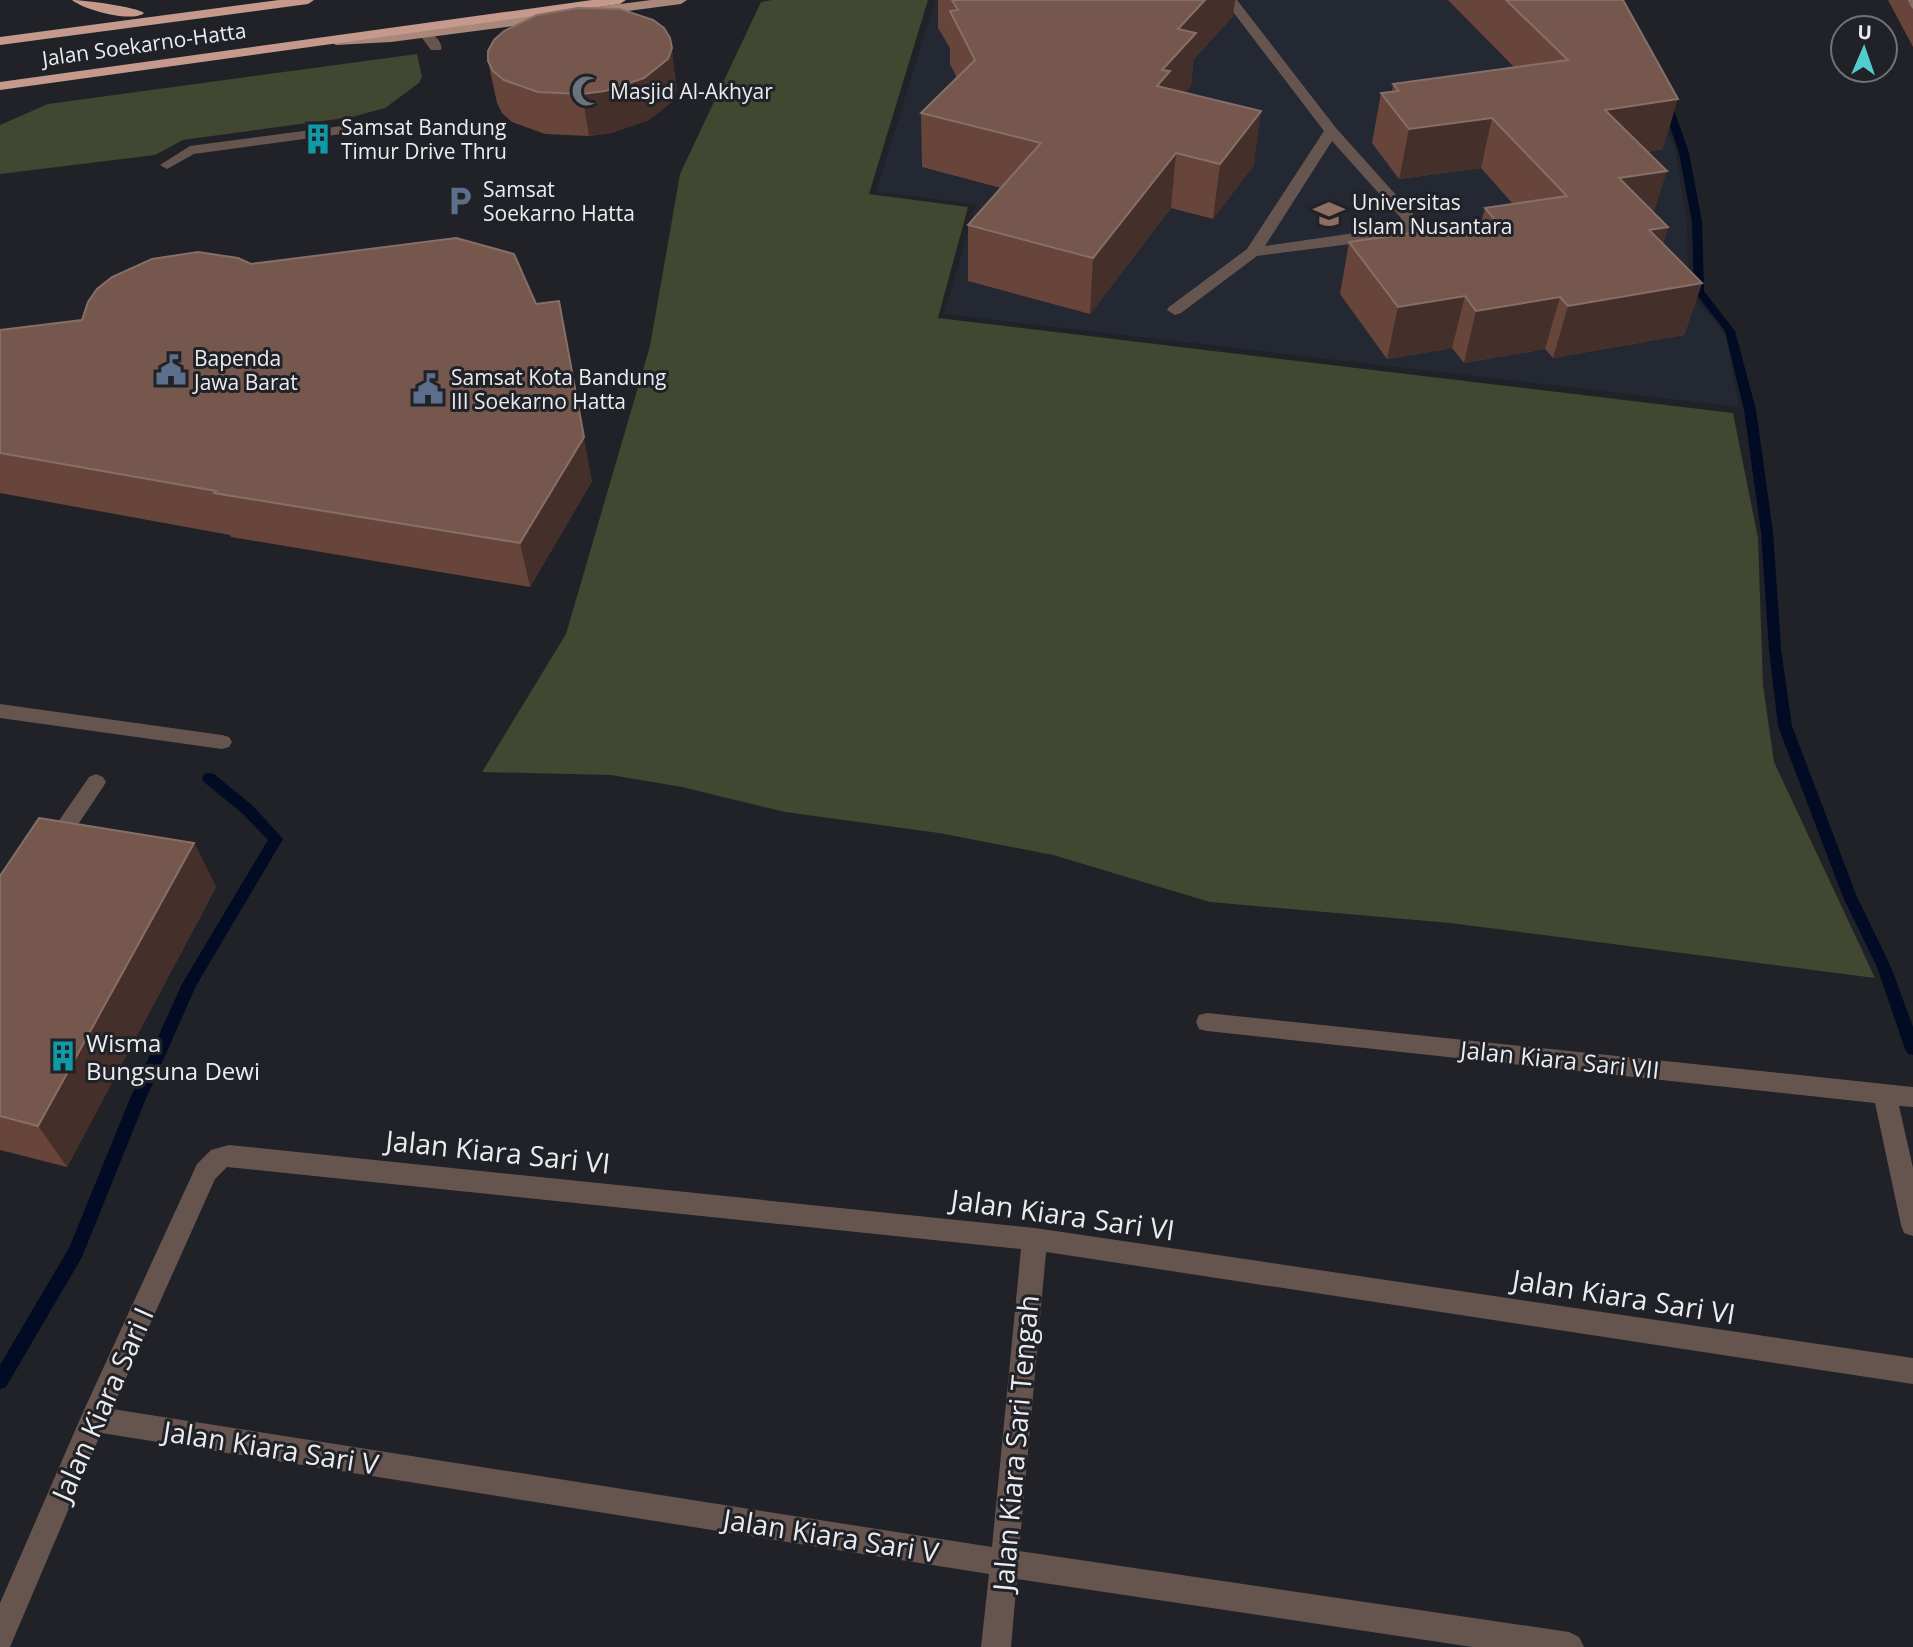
<svg xmlns="http://www.w3.org/2000/svg" width="1913" height="1647" font-family="'Open Sans',sans-serif">
	<style>
		.built { fill: #232833 }
		.green { fill: #414730 }
		.lines { fill: none; stroke-linecap: round; stroke-linejoin: round }
		.stream { fill: #010b24; fill-rule: evenodd }
		.minor { fill: #66554f; fill-rule: evenodd }
		.major { fill: #aa877b; fill-rule: evenodd }
		.highway { fill: #c59a8c; fill-rule: evenodd }
		.wall { fill: #67453a }
		.shaded-wall { fill: #452f2a }
		.building { fill: #75574d; stroke: #876e67; stroke-width: 2 }
		.labels { text-anchor: middle; dominant-baseline: central; stroke-width: 6; stroke-linejoin: round; paint-order: stroke }
		.far-street-label { font-size: 21px; fill: #eaecf0; stroke: #202227 }
		.far-poi-label { font-size: 21px; fill: #eaecf0; stroke: #202227; text-anchor: start }
		.poi-label { font-size: 24px; fill: #eaecf0; stroke: #202227; text-anchor: start }
		.street-label { font-size: 24px; fill: #eaecf0; stroke: #202227 }
		.near-street-label { font-size: 28px; fill: #eaecf0; stroke: #202227 }
	</style>
	<rect width="100%" height="100%" fill="#202227"/>
	<path class="built" d="M935,0h685l3,31 52,117 12,77 1,64 38,46 13,72 -795,-93 32,-110 -100,-12z"/>
	<path class="green" d="M772,0h156l-59,194 99,13 -30,111 795,95 25,125 5,147 11,77 101,216 -425,-55 -240,-21 -157,-47 -114,-22 -154,-21 -103,-25 -71,-12 -129,-3 84,-138 84,-288 30,-172 81,-172z
		M417,54l5,23 -3,6 -34,25 -33,9 -169,23 -28,15 -155,19v-49l48,-21z"/>
	<g class="lines">
		<path class="stream" d="M1666,98l5,3 18,52 13,69 2,69 31,40 21,79 17,122 8,117 11,77 65,171 34,70 22,60v28l-5,-1 -3,-5 -28,-82 -34,-70 -65,-171 -9,-77 -8,-117 -17,-122 -19,-79 -31,-40 -2,-69 -13,-69 -18,-52z
			M209,773l5,1 39,32 30,33 -87,147 -51,115 -63,156 -76,130 -6,2v-24l69,-117 60,-147 53,-117 86,-144 -25,-26 -39,-32 -2,-4 2,-4z"/>
		<path class="minor" d="M1224,0h13l99,128 77,86 6,14 -21,10 -141,18 -76,57 -6,2 -8,-5 2,-3 78,-58 77,-118zM1332,141l69,77 2,8 -138,20z
			M426,30c7,2 18,14 15,20h-10l-12,-16z
			M349,125h43l7,4 -7,4h-43l-155,21 -27,15 -7,-4 30,-19z
			M0,704l222,31 7,2 3,5 -3,5 -7,2 -222,-31z
			M96,774l7,3 3,5 -3,5 -42,63 -7,2 -7,-2 -4,-6 4,-6 42,-61z
			M1207,1013l706,74v20l-14,-1 14,62v68l-9,-3 -3,-8 -26,-122 -668,-72 -8,-2 -3,-7 3,-7z
			M229,1145l806,83 878,130v26l-867,-132 -27,299 550,81 10,5 5,10h-112l-455,-68 -6,68h-30l8,-73 -888,-141 -91,214h-10v-44l84,-193 113,-246 14,-14zM227,1167l794,82 -29,298 -880,-138 103,-230z"/>
		<path class="major" d="M651,0h36l-6,4 -290,38 -55,3 -7,-4 7,-4 55,-3z"/>
		<path class="highway" d="M72,0c12,0 65,7 72,13 -12,10 -60,-3 -72,-13z
			M279,0h35l-6,4 -308,41v-8z
			M592,0h34l-6,4 -620,86v-8z"/>
	</g>
	<path class="wall" d="M938,0h297l-2,16 -40,44 -2,26 -7,7 70,72 -41,54 -42,-11 -81,106 -122,-33v-56l33,-37 -79,-21 -1,-54 36,-35 -7,-14v-16l-12,-20z
		M1448,0h175l40,149 -16,3 7,61 14,14 -5,17 39,39 -18,52 -131,23 -8,-9 -81,14 -12,-15 -65,11 -47,-65 9,-52 132,-19 4,-15 28,-4 -32,-36 -82,11 -27,-36 9,-50 11,-1 1,-8 121,-17z
		M1888,0h25v47z
		M488,61l189,29 -4,11 -24,19 -38,13 -22,3 -44,-2 -33,-12 -10,-9 -5,-10z
		M82,320l510,161 -62,106 -299,-50 -1,-2 -230,-42v-163z
		M194,843l22,44 -149,280 -67,-17v-274z"/>
	<path class="shaded-wall" d="M1205,0h30l-2,16 -40,44 -2,26 -25,28 -9,-28 5,-16 16,-41z
		M672,48l5,42 -4,11 -24,19 -38,13 -22,3 -7,-42z
		M1678,99l-15,50 -72,11 14,-50z
		M1261,111l-7,54 -41,54 7,-55z
		M1492,118l-11,50 -82,11 10,-50z
		M1176,153l-5,55 -81,106 3,-56z
		M1667,171l-16,51 -32,-44z
		M1668,227l-16,51 -3,-48z
		M1702,283l-18,52 -131,23 15,-52z
		M1465,296l-13,52 -65,11 11,-52z
		M1560,297l-15,52 -81,14 12,-52z
		M559,301l33,180 -62,106 -10,-44z
		M194,843l22,44 -149,280 -29,-41z"/>
	<path class="building" d="M952,0h253l-27,29 18,4 -34,37 8,1 -13,15 104,25 -41,53 -44,-11 -83,105 -125,-33 73,-82 -120,-30 54,-53 -25,-49 8,-1z
		M1506,0h117l55,99 -73,11 62,61 -48,7 49,49 -19,3 53,53 -134,23 -8,-9 -84,14 -11,-15 -67,11 -49,-65 147,-21 -11,-13 82,-12 -75,-78 -83,11 -28,-36 18,-2 -6,-7 175,-24z
		M1909,0h4v8z
		M578,8l42,1 33,11 11,8 6,10 2,10 -4,11 -24,19 -39,13 -23,3 -44,-2 -34,-12 -11,-9 -5,-10v-10l6,-11 10,-9 33,-16z
		M456,238l58,16 22,50 23,-3 25,136 -64,106 -306,-50 2,-2 -216,-38v-123l82,-10 6,-18 9,-13 15,-12 40,-18 46,-7 40,6 13,6z
		M39,818l155,25 -156,283 -38,-10v-240z"/>
	<defs>
		<g id="mosque-bare" transform="scale(2.415)"><path d="M3.5-4.9A6 6 0 1 0 3.5 4.9A5 5 0 1 1 3.5-4.9Z" fill="#6b7280" stroke="#202227" stroke-width="2.5" paint-order="stroke"/></g>
		<g id="building-bare" transform="scale(2.415)"><path d="M-4-6H4V6H1V3H-1V6H-4ZM-2.5-4.3h1.7v1.8h-1.7ZM.8-4.3h1.7v1.8H.8ZM-2.5-1h1.7V.8h-1.7ZM.8-1h1.7V.8H.8Z" fill="#0f9aa8" stroke="#202227" stroke-width="2.5" paint-order="stroke"/></g>
		<g id="parking-bare" transform="scale(2.415)"><path d="M-3.5-5.5H1a3.5 3.5 0 0 1 0 7H-1V5.5H-3.5ZM-1-3.4V-.6H.8a1.4 1.4 0 0 0 0-2.8Z" fill="#5c6f8a" stroke="#202227" stroke-width="2.5" paint-order="stroke"/></g>
		<g id="university-bare" transform="scale(2.415)"><path d="M0-5L7-2L0 1L-7-2ZM-4 1L0 2.5L4 1V4Q0 6-4 4Z" fill="#8d6e63" stroke="#202227" stroke-width="2.5" paint-order="stroke"/></g>
		<g id="civic-bare" transform="scale(2.415)"><path d="M-.6-6.5H3V-4.5H.6V-3L4-1V1h2V6H-6V1h2V-1L-.6-3ZM-1.2 2.5V6h2.4V2.5Z" fill="#5c6f8a" stroke="#202227" stroke-width="2.5" paint-order="stroke"/></g>
	</defs>
	<g fill-rule="evenodd">
		<use href="#mosque-bare" x="587" y="91"/>
		<use href="#building-bare" x="318" y="139"/>
		<use href="#parking-bare" x="460" y="201"/>
		<use href="#university-bare" x="1329" y="214"/>
		<use href="#civic-bare" x="171" y="370"/>
		<use href="#civic-bare" x="428" y="389"/>
		<use href="#building-bare" x="63" y="1056"/>
	</g>
	<g class="labels">
		<g class="far-street-label">
			<text transform="translate(144 44) rotate(-8)">Jalan Soekarno-Hatta</text>
		</g>
		<g class="far-poi-label">
			<text x="610" y="91">Masjid Al-Akhyar</text>
			<text x="341" y="127">Samsat Bandung<tspan x="341" dy="24">Timur Drive Thru</tspan></text>
			<text x="483" y="189">Samsat<tspan x="483" dy="24">Soekarno Hatta</tspan></text>
			<text x="1352" y="202">Universitas<tspan x="1352" dy="24">Islam Nusantara</tspan></text>
			<text x="194" y="358">Bapenda<tspan x="194" dy="24">Jawa Barat</tspan></text>
			<text x="451" y="377">Samsat Kota Bandung<tspan x="451" dy="24">III Soekarno Hatta</tspan></text>
		</g>
		<g class="poi-label">
			<text x="86" y="1042">Wisma<tspan x="86" dy="28">Bungsuna Dewi</tspan></text>
		</g>
		<g class="street-label">
			<text transform="translate(1560 1059) rotate(6)">Jalan Kiara Sari VII</text>
		</g>
		<g class="near-street-label">
			<text transform="translate(498 1151) rotate(6)">Jalan Kiara Sari VI</text>
			<text transform="translate(1063 1214) rotate(8)">Jalan Kiara Sari VI</text>
			<text transform="translate(1624 1296) rotate(9)">Jalan Kiara Sari VI</text>
			<text transform="translate(102 1404) rotate(-66)">Jalan Kiara Sari I</text>
			<text transform="translate(1015 1443) rotate(-85)">Jalan Kiara Sari Tengah</text>
			<text transform="translate(271 1447) rotate(9)">Jalan Kiara Sari V</text>
			<text transform="translate(831 1535) rotate(9)">Jalan Kiara Sari V</text>
		</g>
	</g>
	<g transform="translate(1864 49) rotate(2)"><circle r="33" fill="#202227" stroke="#717377" stroke-width="2"/>
	<path d="M0-5L12 26L0 18L-12 26Z" fill="#52cdcf"/>
	<text y="-10" font-size="19" font-weight="bold" text-anchor="middle" fill="#eaecf0">U</text>
	</g>
</svg>
